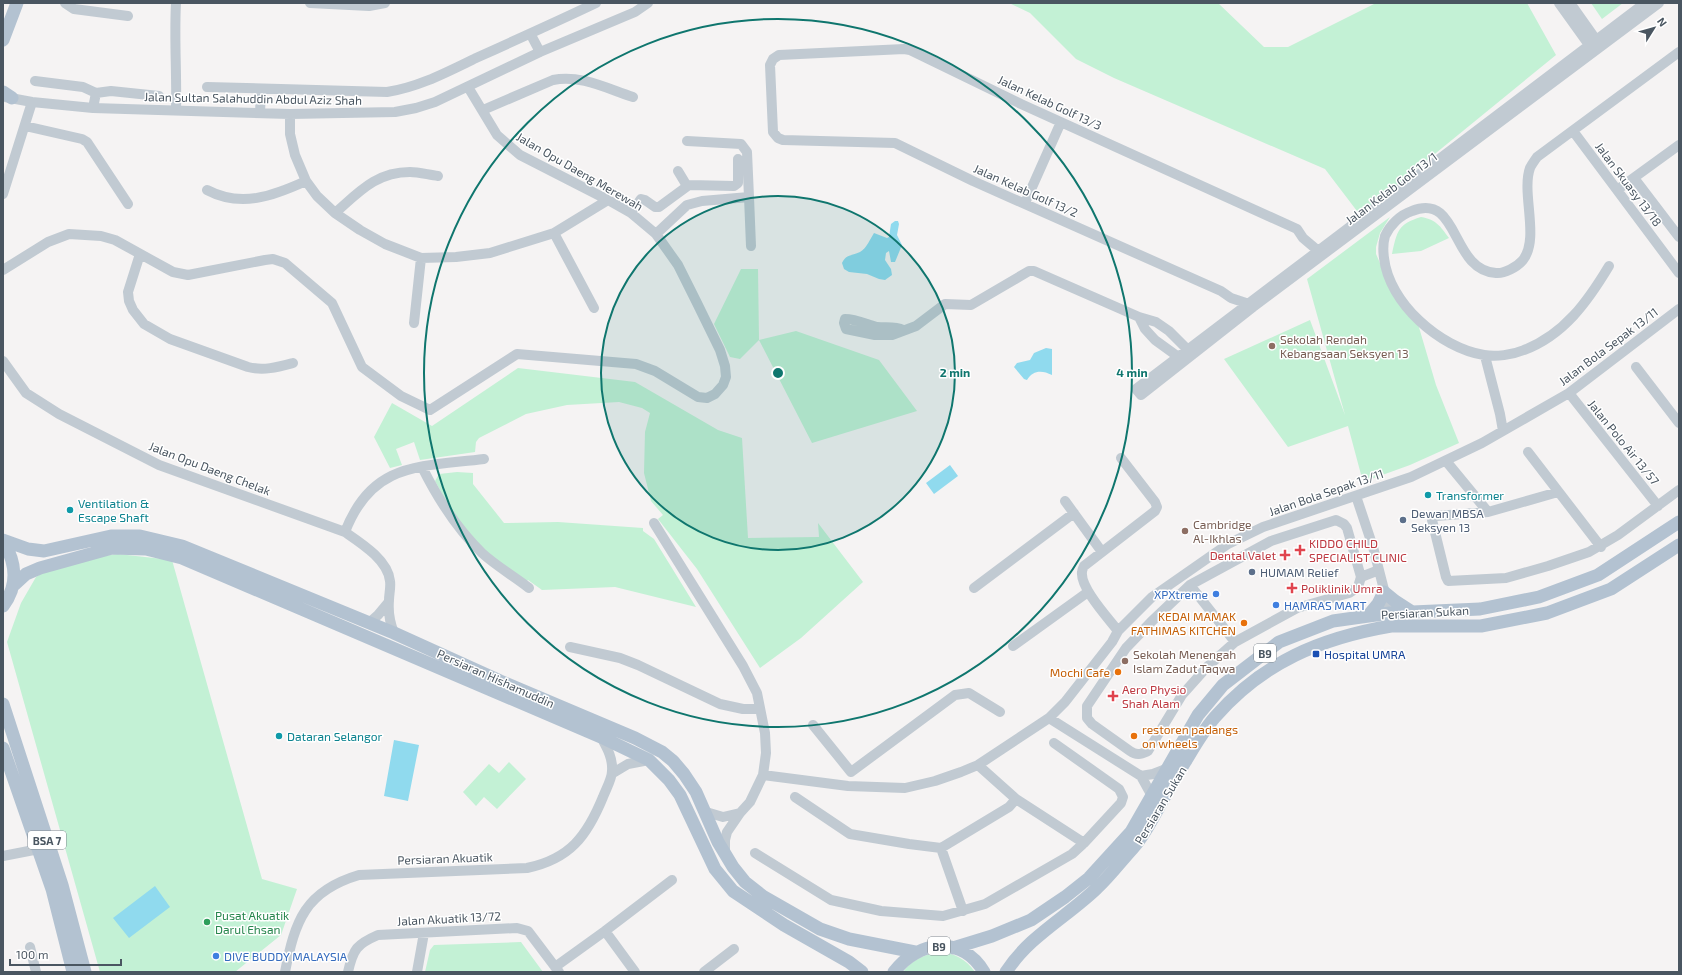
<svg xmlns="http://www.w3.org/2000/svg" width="1682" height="975" font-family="'Exo 2',sans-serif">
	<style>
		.green { fill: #c3f1d5 }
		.water { fill: #90daee }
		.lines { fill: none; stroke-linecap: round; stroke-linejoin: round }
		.minor { stroke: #c1cad2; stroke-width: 10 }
		.major { stroke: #b3c2d1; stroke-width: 13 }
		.ring { fill: none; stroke: #0f766e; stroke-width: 2 }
		.education-dot { fill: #8d6e63; stroke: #fff; stroke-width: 1.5 }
		.culture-dot { fill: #0f9aa8; stroke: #fff; stroke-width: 1.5 }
		.service-dot { fill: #5c6f8a; stroke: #fff; stroke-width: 1.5 }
		.health-dot { fill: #e0444e; stroke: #fff; stroke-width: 1.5 }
		.shop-dot { fill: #3f7fe0; stroke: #fff; stroke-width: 1.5 }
		.food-dot { fill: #e8710a; stroke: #fff; stroke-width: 1.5 }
		.transit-dot { fill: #1a4fb4; stroke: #fff; stroke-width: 1.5 }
		.leisure-dot { fill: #2e9e5b; stroke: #fff; stroke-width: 1.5 }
		.labels { text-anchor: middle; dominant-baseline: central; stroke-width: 3; stroke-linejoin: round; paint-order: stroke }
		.shield { fill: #fff; stroke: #808990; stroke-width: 1 }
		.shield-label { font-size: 11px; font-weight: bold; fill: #4a5661 }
		.street-label { font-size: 12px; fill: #4a5661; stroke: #fff }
		.education-label { font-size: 12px; fill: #785e54; stroke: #fff; text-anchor: start }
		.culture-label { font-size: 12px; fill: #0d838f; stroke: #fff; text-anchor: start }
		.service-label { font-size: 12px; fill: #4e5e75; stroke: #fff; text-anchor: start }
		.health-label { font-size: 12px; fill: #be3a42; stroke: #fff; text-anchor: start }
		.shop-label { font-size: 12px; fill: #366cbe; stroke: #fff; text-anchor: start }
		.food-label { font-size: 12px; fill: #c56008; stroke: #fff; text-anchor: end }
		.transit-label { font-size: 12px; fill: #164399; stroke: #fff; text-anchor: start }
		.leisure-label { font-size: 12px; fill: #27864d; stroke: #fff; text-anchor: start }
		.centre { fill: #0f766e; stroke: #fff; stroke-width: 2 }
		.ring-label { font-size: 12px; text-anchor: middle; font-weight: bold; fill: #0f766e; stroke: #fff; stroke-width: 3; stroke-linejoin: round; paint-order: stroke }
	</style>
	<rect width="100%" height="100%" fill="#f5f3f3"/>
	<path class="green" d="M1009,3h209l46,44h24l88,-44h151l29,52 -196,160 -35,-46 -211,-91 -38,-19 -46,-46z
		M1591,3h32l-21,16z
		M1390,217l-10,16 -4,14v7l11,25 31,45 18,61 23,58 -49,22 -47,17 -15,-56 -60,21 -64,-88 86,-39 35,95 -38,-136z
		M1421,217c16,3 19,9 28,21l-28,13 -29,3c5,-23 6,-30 29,-37z
		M741,269h17l1,71 37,-9 83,29 38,51 -105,32 -53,-103 -19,19 -10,-2 -16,-33z
		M518,368l117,14 83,48 24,8 6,100 71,-1 -1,-14 45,59 -62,56 -41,30 -63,-99 -39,-50 5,-4 -12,-14 -7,-28 1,-41 5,-19 -8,-5 -23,-6 -52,3 -41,9 -47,24 -3,4 -1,10 -55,8 -6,-18 -18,7 6,16 -12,3 -16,-31 18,-34 40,23z
		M457,472l16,1v11l31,39 54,-1 85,6v3l11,8 42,68 -81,-20 -73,3 -14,-10 -2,2 -48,-36 -28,-38 -15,-27 4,-7z
		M118,554l54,6 90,319 35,10 -16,46 -46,37h-135l-93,-330 14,-39 15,-26 11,-7 35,-11z
		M509,762l17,17 -29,30 -13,-12 -8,9 -13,-14 26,-28 10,9z
		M521,942l22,30h-118l5,-22 4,-5z
		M939,952c15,1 27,7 36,20h-72c10,-13 21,-17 36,-20z"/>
	<path class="water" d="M895,221h3l1,3 -2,11 5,10 -7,17h-4l-2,-11 -3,2 -1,7 6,9 1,6 -7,5 -6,-1 -12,-5 -18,-2 -5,-3 -2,-6c4,-9 10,-7 18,-11 7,-4 10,-13 14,-19l13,5 2,-1 2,-13z
		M1046,348l6,1v26c-10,-5 -19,-5 -25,5l-3,-1 -10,-12 3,-4 13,-3 4,-7z
		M950,465l8,11 -24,18 -8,-11z
		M394,740l25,5 -11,56 -24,-5z
		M155,886l15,21 -41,31 -16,-20z"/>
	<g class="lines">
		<path class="minor" d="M65,3l9,6 54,7
			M310,3l59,3 16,-3
			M1559,3l33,46
			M1570,3l29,41
			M1645,3l-509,386 5,6 112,-88 406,-304
			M531,35l9,17
			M35,81l48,6 13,6 -3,15
			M207,87l180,5c32,-5 60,-20 89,-34 40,-18 80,-36 120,-55
			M96,93l15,-2 48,5
			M5,97l27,5 61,6 197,6 105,-2 21,-4 19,-6 105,-50 95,-40 13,-9
			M176,110c1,-36 -2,-71 0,-107
			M483,110l70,-30c27,-6 55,9 80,17
			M260,113l1,-24
			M290,114v20l5,21 11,26 11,15 18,17 25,17 25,14 36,14 35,-1 34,-4 64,-20 54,-33
			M25,126l57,13 5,3 41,62
			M1573,131l106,142
			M678,171l9,15
			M1634,178l45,59
			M207,190c34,18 66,6 99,-9
			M1617,190l62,-45
			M3,194l29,-92
			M749,197l2,49
			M1025,203l36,-81
			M335,213c24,-21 41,-41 75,-41 9,0 19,3 28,4
			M631,213l10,-14 4,1 10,7h4l30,-22 45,1 4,-3v-24
			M554,233l40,75
			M656,234l31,-29 15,-4 47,-4 -2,-45 -6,-8 -54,-3
			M140,254l-12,38 1,9 4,9 11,14 26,15 78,28c16,4 30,0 45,-4
			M1609,266c-21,35 -45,69 -85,84 -12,5 -28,7 -40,5 -44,-7 -95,-52 -100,-97 -1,-7 -1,-15 1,-22 5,-11 15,-21 27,-25 48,-19 38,59 84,62 8,1 21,-6 27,-13 17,-22 -2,-67 7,-92 2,-4 5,-8 7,-11l142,-105
			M3,270l45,-28 21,-8 32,2 14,4 58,32 15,3 77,-15 8,-1 12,4 47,40 30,64 39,29 29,14 87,-56 119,10 19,7 43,26 9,1 8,-4 8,-9 3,-8 -1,-11 -5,-16 -23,-47 -19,-38 -22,-31 -25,-21 -23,-13 -88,-45 -23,-20 -29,-48
			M1253,307l-4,-3 -18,-6 -10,-7 -248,-110 -78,-38 -112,-3 -5,-2 -5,-6 -3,-67 3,-6 6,-4 125,-6 6,1 111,54 276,125 6,9 19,16
			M1139,317l6,12 10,11 29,21
			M414,323l7,-65
			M903,330c-8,-4 -17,-2 -26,-3 -11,-3 -21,-8 -32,-8l-1,4 2,6 29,6h17l24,-9 29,-22 26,1 58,-34h5l105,46 17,5 13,9 23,23
			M1485,356l15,58 3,17
			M3,361l23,32 33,21 100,51 186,67c16,11 43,28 45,49 1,6 -1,13 -1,19 -1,11 1,23 5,33
			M1636,367l43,56
			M1569,393l89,113
			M1528,452l73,95
			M1446,461l42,51
			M422,467c16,32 34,61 60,86 14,13 32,23 47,35
			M1558,492l-70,20 -52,4 -4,4 14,57 2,4 58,-3 42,-12 41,-14 29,-17 61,-45
			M1356,496l17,51 17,66
			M1065,501l37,51
			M1336,520l8,4 3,4 14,49 -3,10 -9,6 -52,15 -62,34 -28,25 -25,28 -34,56c-7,3 -11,5 -18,0l-38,-27 -5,-6v-12l39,-58 25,-26 39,-37 81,-44z
			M654,523l89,143 14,27 8,40 1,20 -3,22 -13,27 -10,11 -13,19 -2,8v14
			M345,532c27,-70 74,-65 139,-73
			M1361,577l18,-7
			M1190,585l45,57
			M974,588l100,-75
			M369,623l9,-8 10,-12
			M1118,631c-9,-12 -38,-43 -36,-59 0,-2 1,-4 2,-6l71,-55 2,-4 -2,-5 -34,-44
			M1013,646l75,-54
			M570,647l50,11 18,7 82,39 23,5h17
			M1049,718l92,58 11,20
			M813,725l38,47
			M978,765l38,34 68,44
			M851,772l104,-77 14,-2 31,19
			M613,773l15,-9 21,-4
			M763,775l85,11 57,2 30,-7 26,-9 17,-7 71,-47 16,-16 47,-60 6,-11 34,-34 76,-53 35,-17 148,-50 71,-34 87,-50 110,-84
			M1141,776l12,-2 13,-5
			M795,797l55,37 59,10 32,4 68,-41 7,-8
			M706,812l17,5 17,-4
			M941,848l22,63
			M755,853l76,47 50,11 62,5 42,-12 87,-50 12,-11 37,-40 2,-6 -4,-8 -65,-46
			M3,856l36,-7
			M605,931l30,41
			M30,947l6,25
			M555,967l50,-36 67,-51
			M285,972c10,-51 20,-81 74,-97l168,-7c43,-9 60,-32 76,-71 3,-8 9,-18 9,-26 1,-13 -5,-23 -11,-34
			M348,972c5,-23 9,-28 30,-37l139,-7 11,3 31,41
			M417,972l7,-39
			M704,972l30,-23"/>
		<path class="major" d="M3,40l14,-37
			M3,92l9,6
			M3,540l25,9 16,2 67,-15h29l42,10 212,87 106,48 135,57 27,14 11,9 11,13 12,18 22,50 15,25 12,15 19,15 56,32 29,10 66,13
			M3,541c13,21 16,44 0,65
			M14,585l12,-11 14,-6 72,-20 34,1 36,9 419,179 48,23 20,20 11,15 35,74 18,22 51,34 65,37 13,10
			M1368,616l10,-12 6,-12 11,9 17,11
			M3,704l59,181 23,87
			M3,748l49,141 21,83
			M953,948l39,-12 39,-16 34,-23 24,-19 42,-46 67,-117 25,-30 56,-43 54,-21 57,-8 90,-4 59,-12 59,-22 81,-53
			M894,972c24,-32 68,-37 90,0
			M1006,972c23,-36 61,-55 91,-84 13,-12 24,-27 36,-40 11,-12 18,-27 26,-41 8,-15 17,-30 26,-45 9,-15 18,-31 30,-45 48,-55 106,-79 176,-91h90l66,-13 64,-24 68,-44"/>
	</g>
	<circle cx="778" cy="373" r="177" fill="#0f766e" fill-opacity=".12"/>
	<g class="ring">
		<circle cx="778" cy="373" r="177"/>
		<circle cx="778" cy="373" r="354"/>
	</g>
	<g class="education-dot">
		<circle cx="1272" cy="346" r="4"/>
		<circle cx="1185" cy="531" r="4"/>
		<circle cx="1125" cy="661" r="4"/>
	</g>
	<g class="culture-dot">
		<circle cx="1428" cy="495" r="4"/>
		<circle cx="70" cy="510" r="4"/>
		<circle cx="279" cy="736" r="4"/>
	</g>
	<g class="service-dot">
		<circle cx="1403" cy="520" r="4"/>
		<circle cx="1252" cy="572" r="4"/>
	</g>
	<g class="health-dot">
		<path d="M1298 544h4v4h4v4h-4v4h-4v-4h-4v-4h4z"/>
		<path d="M1283 549h4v4h4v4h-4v4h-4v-4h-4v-4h4z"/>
		<path d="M1290 582h4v4h4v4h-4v4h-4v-4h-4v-4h4z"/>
		<path d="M1111 690h4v4h4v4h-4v4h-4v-4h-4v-4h4z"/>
	</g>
	<g class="shop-dot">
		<circle cx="1216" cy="594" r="4"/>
		<circle cx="1276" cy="605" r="4"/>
		<circle cx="216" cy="956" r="4"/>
	</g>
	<g class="food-dot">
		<circle cx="1244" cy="623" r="4"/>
		<circle cx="1118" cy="672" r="4"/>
		<circle cx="1134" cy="736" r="4"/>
	</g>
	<rect class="transit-dot" x="1312" y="650" width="8" height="8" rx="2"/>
	<circle class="leisure-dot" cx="207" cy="922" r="4"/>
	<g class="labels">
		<g class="shield">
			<rect x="1254" y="644" width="22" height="18" rx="3"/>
			<rect x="28" y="831" width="38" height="18" rx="3"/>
			<rect x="928" y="937" width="22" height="18" rx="3"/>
		</g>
		<g class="shield-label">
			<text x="1265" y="653">B9</text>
			<text x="47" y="840">BSA 7</text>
			<text x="939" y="946">B9</text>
		</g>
		<g class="street-label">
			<text transform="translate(253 98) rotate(1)">Jalan Sultan Salahuddin Abdul Aziz Shah</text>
			<text transform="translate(1050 102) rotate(25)">Jalan Kelab Golf 13/3</text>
			<text transform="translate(580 171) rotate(30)">Jalan Opu Daeng Merewah</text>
			<text transform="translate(1629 184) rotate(53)">Jalan Skuasy 13/18</text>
			<text transform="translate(1391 188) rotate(-37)">Jalan Kelab Golf 13/1</text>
			<text transform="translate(1026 190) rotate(24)">Jalan Kelab Golf 13/2</text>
			<text transform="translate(1608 346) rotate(-37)">Jalan Bola Sepak 13/11</text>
			<text transform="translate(1624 442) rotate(51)">Jalan Polo Air 13/57</text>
			<text transform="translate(210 468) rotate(21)">Jalan Opu Daeng Chelak</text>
			<text transform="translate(1326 492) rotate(-19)">Jalan Bola Sepak 13/11</text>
			<text transform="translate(1425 612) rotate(-3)">Persiaran Sukan</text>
			<text transform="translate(496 678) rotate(24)">Persiaran Hishamuddin</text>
			<text transform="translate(1160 805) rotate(-59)">Persiaran Sukan</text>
			<text transform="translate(445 858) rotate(-2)">Persiaran Akuatik</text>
			<text transform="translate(449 918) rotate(-3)">Jalan Akuatik 13/72</text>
		</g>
		<g class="education-label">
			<text x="1280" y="339">Sekolah Rendah<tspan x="1280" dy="14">Kebangsaan Seksyen 13</tspan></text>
			<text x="1193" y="524">Cambridge<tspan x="1193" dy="14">Al-Ikhlas</tspan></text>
			<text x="1133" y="654">Sekolah Menengah<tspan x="1133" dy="14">Islam Zadut Taqwa</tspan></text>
		</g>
		<g class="culture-label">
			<text x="1436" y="495">Transformer</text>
			<text x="78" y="503">Ventilation &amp;<tspan x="78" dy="14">Escape Shaft</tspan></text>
			<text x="287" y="736">Dataran Selangor</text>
		</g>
		<g class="service-label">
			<text x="1411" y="513">Dewan MBSA<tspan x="1411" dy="14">Seksyen 13</tspan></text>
			<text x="1260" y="572">HUMAM Relief</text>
		</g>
		<g class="health-label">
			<text x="1309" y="543">KIDDO CHILD<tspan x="1309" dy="14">SPECIALIST CLINIC</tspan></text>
			<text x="1276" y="555" text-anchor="end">Dental Valet</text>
			<text x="1301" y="588">Poliklinik Umra</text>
			<text x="1122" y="689">Aero Physio<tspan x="1122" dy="14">Shah Alam</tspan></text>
		</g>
		<g class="shop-label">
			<text x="1208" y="594" text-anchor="end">XPXtreme</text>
			<text x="1284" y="605">HAMRAS MART</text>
			<text x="224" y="956">DIVE BUDDY MALAYSIA</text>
		</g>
		<g class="food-label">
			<text x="1236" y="616">KEDAI MAMAK<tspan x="1236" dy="14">FATHIMAS KITCHEN</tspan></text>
			<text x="1110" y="672">Mochi Cafe</text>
			<text x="1142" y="729" text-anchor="start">restoren padangs<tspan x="1142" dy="14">on wheels</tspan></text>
		</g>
		<g class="transit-label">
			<text x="1324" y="654">Hospital UMRA</text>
		</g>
		<g class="leisure-label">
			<text x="215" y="915">Pusat Akuatik<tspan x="215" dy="14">Darul Ehsan</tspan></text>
		</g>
	</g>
	<circle cx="778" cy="373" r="6" class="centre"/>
	<g class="ring-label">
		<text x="955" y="377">2 min</text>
		<text x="1132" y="377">4 min</text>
	</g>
	<rect width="1682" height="975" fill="none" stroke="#4a5661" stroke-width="8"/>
	<g transform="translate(1654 28) rotate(53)" stroke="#ffffff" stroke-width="3" paint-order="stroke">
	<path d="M0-3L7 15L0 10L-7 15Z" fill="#4a5661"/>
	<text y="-6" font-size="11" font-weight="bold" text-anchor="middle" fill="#4a5661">N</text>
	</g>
	<path d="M10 959v6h111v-6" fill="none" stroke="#4a5661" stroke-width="2"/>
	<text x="16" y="959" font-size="12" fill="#4a5661" stroke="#ffffff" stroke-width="3" paint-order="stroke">100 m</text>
</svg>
